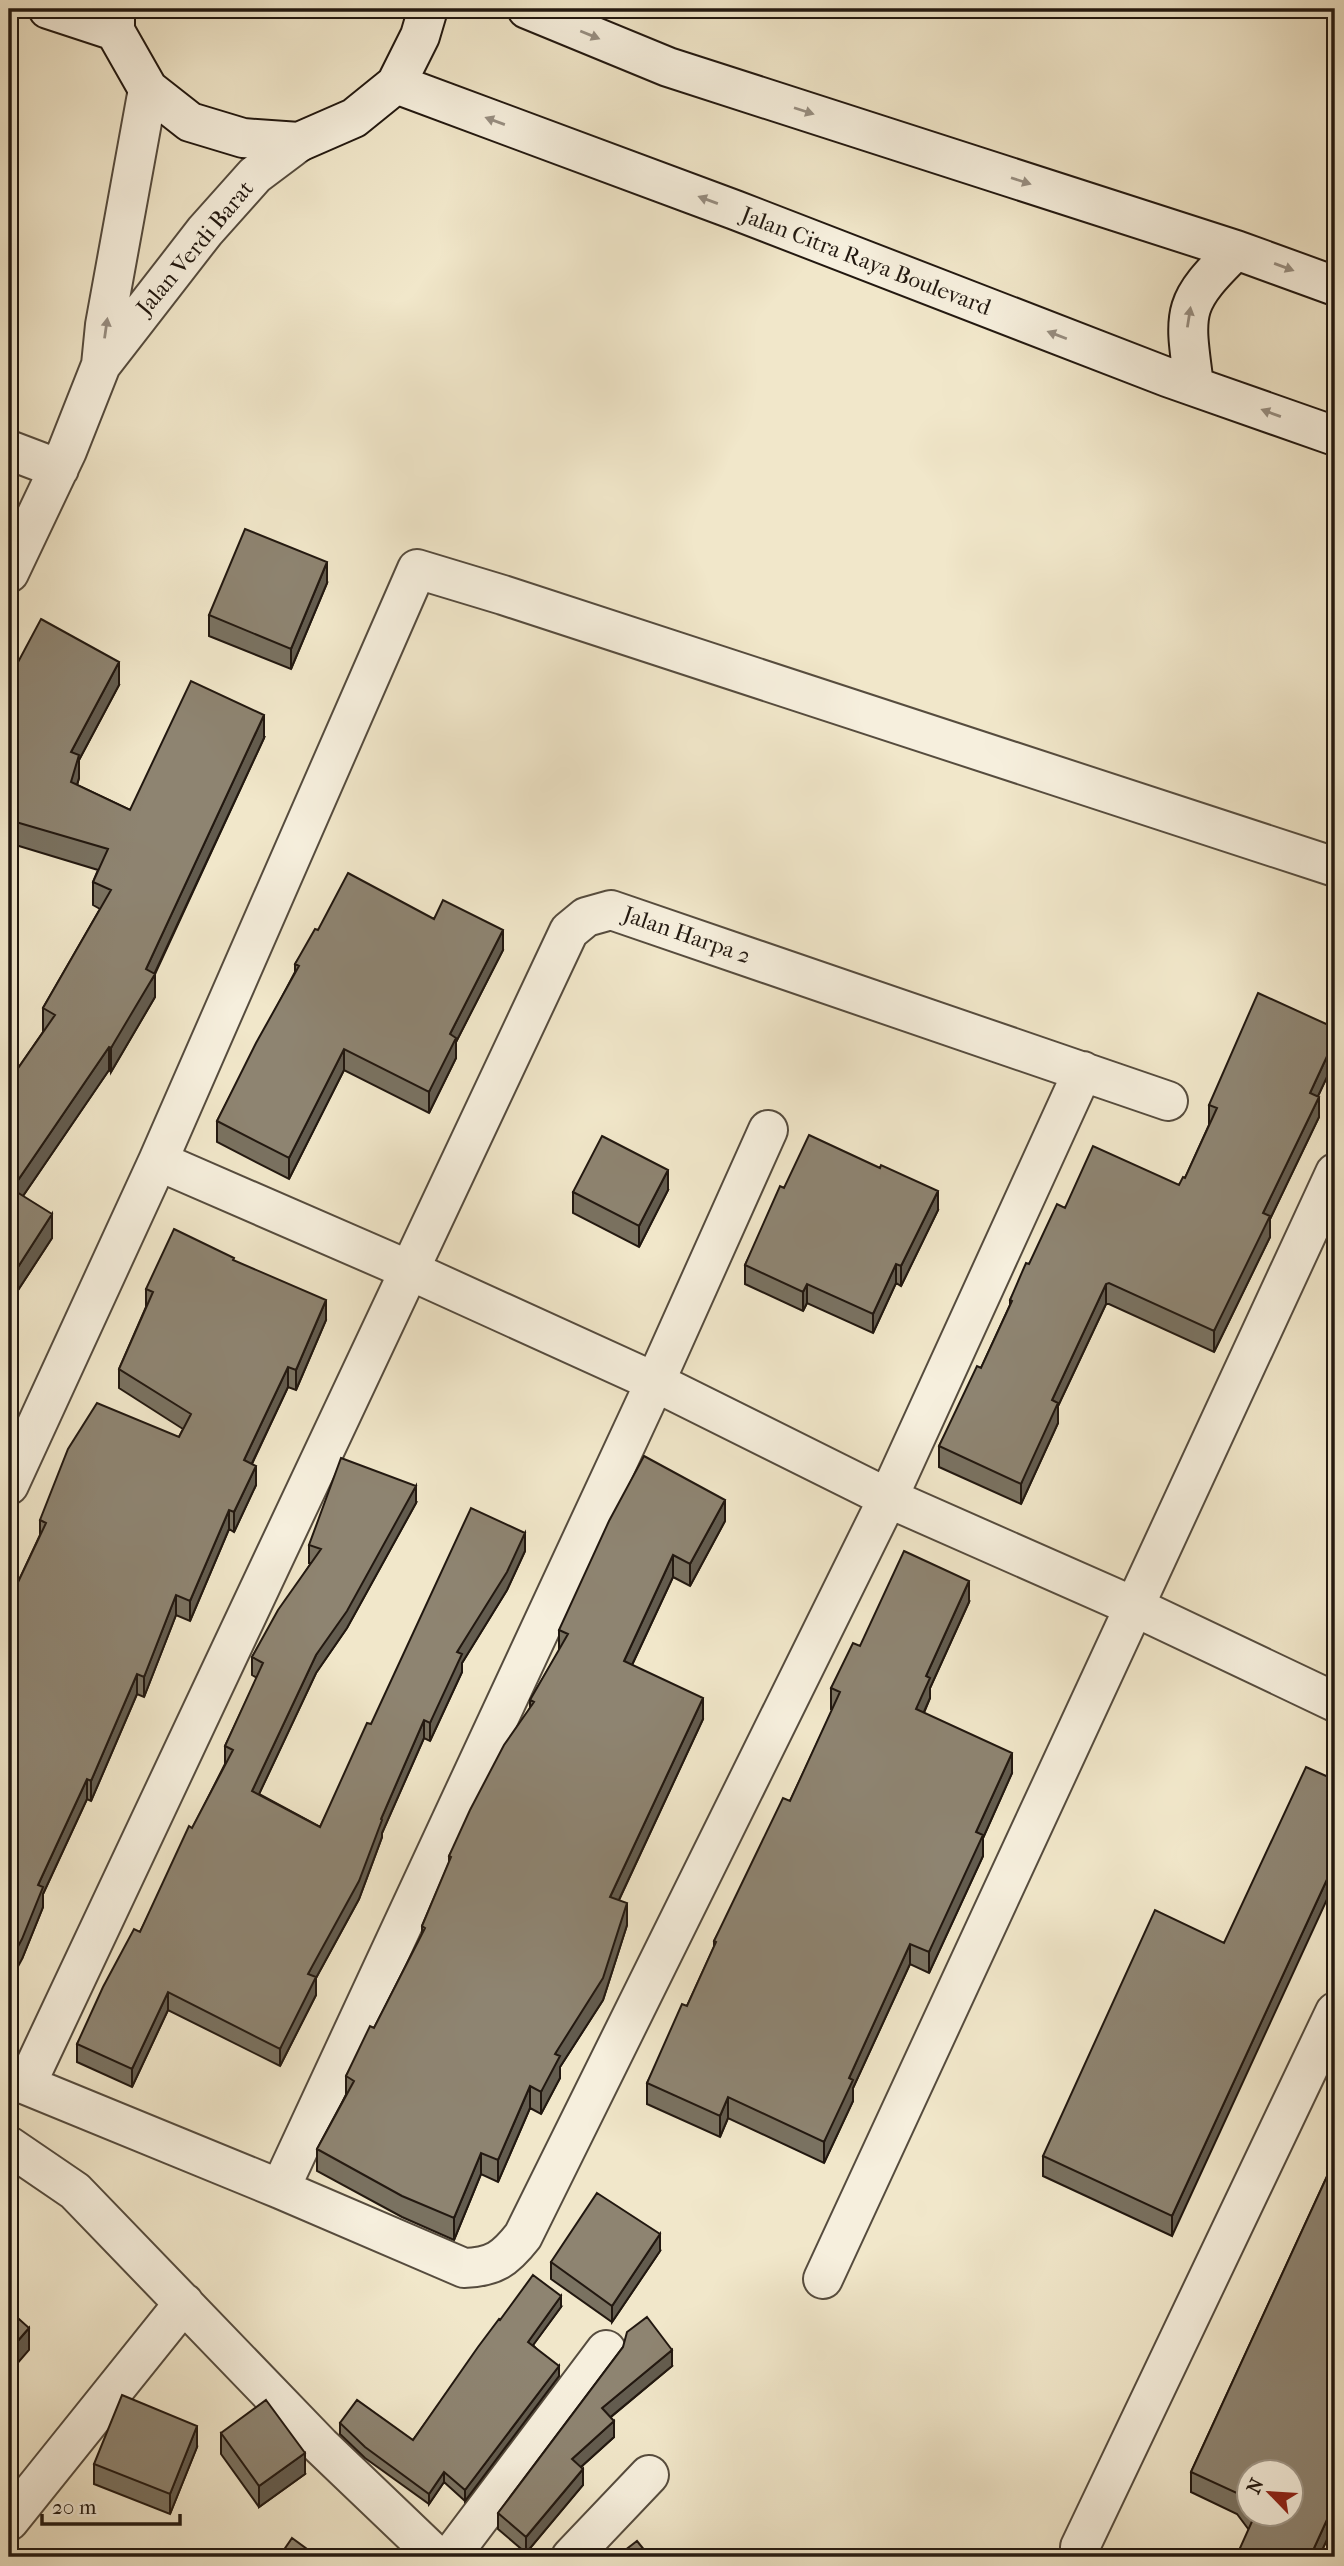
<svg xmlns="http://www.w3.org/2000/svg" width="1344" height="2566" font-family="'IM FELL French Canon',serif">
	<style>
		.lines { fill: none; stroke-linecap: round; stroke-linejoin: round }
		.street-casing { stroke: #564c3e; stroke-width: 42 }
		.secondary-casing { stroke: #221810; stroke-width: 42 }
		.street { stroke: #f6efdd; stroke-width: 38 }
		.secondary { stroke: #f6efdd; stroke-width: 38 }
		.wall { fill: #7a7261; stroke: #221810; stroke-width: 2; fill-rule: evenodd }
		.shaded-wall { fill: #635c4f; stroke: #221810; stroke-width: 2 }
		.building { fill: #8e8471; stroke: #221810; stroke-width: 2 }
		.oneway { fill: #978e81 }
		.labels { text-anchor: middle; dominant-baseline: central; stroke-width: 5; stroke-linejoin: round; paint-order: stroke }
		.street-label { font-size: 23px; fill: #221810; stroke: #f6efdd }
	</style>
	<rect width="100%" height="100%" fill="#f1e7ca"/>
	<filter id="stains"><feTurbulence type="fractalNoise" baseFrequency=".00286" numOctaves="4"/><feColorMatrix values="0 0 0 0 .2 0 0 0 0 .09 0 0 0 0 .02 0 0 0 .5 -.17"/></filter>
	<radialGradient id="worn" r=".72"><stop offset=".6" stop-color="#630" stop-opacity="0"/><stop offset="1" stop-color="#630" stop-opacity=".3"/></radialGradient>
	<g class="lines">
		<g class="street-casing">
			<path id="street" d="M148,89l-43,236 -4,40 104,-134 50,-56 44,-33
				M9,450l50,19
				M9,573l58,-122 34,-86
				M158,1161l253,110 244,111 233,116 247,109 200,95
				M9,1485l149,-324 259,-592 86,26 832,272
				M9,2078l271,111 184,79c30,-1 41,-9 59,-32l365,-738 195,-427
				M26,2085l543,-1154 17,-14 25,-7 557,191
				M9,2146l66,45 246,255 116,111
				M280,2189l375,-807 113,-252
				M823,2279l512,-1106
				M9,2521l175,-218
				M450,2557l156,-207
				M571,2557l78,-82
				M1083,2557l-3,-10 255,-535"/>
		</g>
		<g class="secondary-casing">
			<path id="secondary" d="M48,9l67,22
				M115,9v22l33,58 42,33 53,16 56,4 55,-24 42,-34 24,-48 8,-27
				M527,9l141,58 568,183 99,36
				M396,84l339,126 432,167 168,59
				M1194,385c-10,-75 -13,-81 42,-135"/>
		</g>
		<use href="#street" class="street"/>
		<use href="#secondary" class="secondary"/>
	</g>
	<path class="wall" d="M327,583l-36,86 -82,-33v-21z
		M9,679l110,6 -40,75v18l-2,7 53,25 134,-72 -109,236v23l-44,75 -2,-2 -86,126 29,42 -43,66v-232l5,2 29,-42v-24l57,-99 -7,-4v-23l5,-12 -89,-27z
		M434,919l69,31 -47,92v16l-27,55 -85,-43 -55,109 -72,-37v-21l78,-149v-8l23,-34z
		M1335,1028v32l-17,36 1,21 -49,102v18l-56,115 -105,-48h-3l-48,102v17l-37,81 -82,-37v-21l42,-78 29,-63v-5l19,-36 36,-56 114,-23 6,-7 24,-53v-20z
		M784,1188l154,22 -37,76 -5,-3 -23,50 -66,-30 -4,8 -58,-27v-19z
		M668,1190l-29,57 -66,-34v-21z
		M234,1261l92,59 -30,70 -8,-3 -36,77 4,21 -22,47 -5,-3 -39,92 -14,-6 -32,82 -7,-3 -46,107 -4,-2 -44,95v13l-21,52 -10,-364 28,-60v-15l139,-83 4,-8 -64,-41v-19l27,-62v-18z
		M416,1503l-69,125 -31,45 -57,121 61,33 51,-103 154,-173 -18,39 -45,73v9l-32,69 -6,-3 -42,95v4l-23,62 -43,79v17l-36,71 -112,-56 -36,77 -55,-25v-18l63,-112 85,-168v-18l32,-68 -5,-3v-18l59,-94h-2v-18z
		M725,1521l-35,65 -17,-9 -41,88 71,54 -84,181 8,25 -24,75 -43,67v11l-19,36 -11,-6 -32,74 -17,-8 -27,66 -52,-23 -85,-46v-22l29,-54v-19l28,-48 48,-94v-8l27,-63v-7l81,-148v-8l29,-49v-21z
		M969,1602l-39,86v10l-6,15 88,60 -29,65v18l-54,117 -19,-9 -57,124v13l-29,62 -96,-45 -8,19 -73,-33v-21l40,-77 27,-59v-6l76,-140 43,-92h-2v-21l29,-42z
		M1224,1943l-52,293 -129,-60v-20z
		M1335,2159v363l-16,35 -70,-27 -12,-16 -46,-22v-20zM1250,2472l42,42h-42z
		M660,2251l-48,71 -61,-43v-17z
		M561,2307l-28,38 26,31 -94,125 -21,-19 -15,22 -64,-46 -25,-24v-11l73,17 87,-120z
		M623,2347l49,19 -61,51 3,20 -33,30 2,18 -57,68 -28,-24v-16z
		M221,2433l84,41 -46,33 -38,-53z
		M197,2447l-27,67 -76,-30v-20z"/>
	<path class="shaded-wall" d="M327,562v21l-36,86v-20z
		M119,662v23l-40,75v18l-8,27v-53z
		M264,715v23l-113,243 4,-7v23l-44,75v-24l35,-79z
		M503,930v20l-47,92v16l-27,55v-21l21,-58z
		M1335,1039v21l-25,53v-20z
		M109,1047v23l-97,142v-23z
		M344,1049v21l-55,109v-21z
		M1319,1097v20l-49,102v18l-56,115v-21l49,-118z
		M668,1170v20l-29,57v-21z
		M938,1191v19l-37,76v-20z
		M52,1214v24l-43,66v-23z
		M896,1264v19l-23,50v-19z
		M807,1284v19l-4,8v-19z
		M1106,1284v20l-48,102v17l-37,81v-20l31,-84z
		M326,1300v20l-30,70v-20z
		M288,1367v20l-44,93v-20z
		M256,1466v19l-22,47v-20z
		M416,1486v17l-69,125 -31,45 -64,136v-18l64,-136z
		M725,1500v21l-35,65v-22z
		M229,1510v19l-39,92v-20z
		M525,1533v18l-18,39 -45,73v9l-32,69v-18l27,-71z
		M673,1555v22l-49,105v-21z
		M969,1581v21l-39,86v10l-14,32v-21l10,-33z
		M176,1595v20l-32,82v-20z
		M137,1674v20l-46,107v-20z
		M703,1698v21l-93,200v-22z
		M424,1720v18l-42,95v4l-23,62 -43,79v17l-36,71v-17l28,-75 73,-155z
		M1012,1753v20l-29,65v18l-54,117v-21l47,-120z
		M87,1779v20l-44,95v13l-21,52 -13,24v-20l29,-78z
		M1335,1862v20l-163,354v-20z
		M627,1903v22l-24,75 -43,67v11l-19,36v-22l14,-38z
		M910,1944v20l-57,124v13l-29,62v-21l25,-64z
		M168,1992v18l-36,77v-18z
		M530,2086v22l-32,74v-22z
		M728,2097v21l-8,19v-21z
		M481,2153v21l-27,66v-22z
		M660,2234v17l-48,71v-16z
		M561,2296v11l-33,45v-10z
		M29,2328v22l-20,23v-22z
		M672,2350v16l-70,58v-16z
		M559,2366v10l-94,125v-11z
		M16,2392v22l-7,12v-22z
		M614,2421v16l-42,38v-16z
		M197,2426v21l-27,67v-20z
		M305,2453v21l-46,33v-21z
		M583,2469v16l-57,68v-16z
		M444,2472v10l-15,22v-10z
		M1335,2502v20l-16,35h-9z"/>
	<path class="building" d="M245,529l82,33 -36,87 -82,-34z
		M41,619l78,43 -48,90 8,3 -8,27 59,28 61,-129 73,34 -118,254 9,5 -44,74 -2,-1 -97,142 40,25 -43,67v-209l5,2 41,-59 -12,-7 68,-118 -18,-8 15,-33 -99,-29v-141z
		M348,873l86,46 9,-19 60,30 -53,104 6,4 -27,54 -85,-43 -55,109 -72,-37 39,-78 43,-77 -4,-2 20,-35 3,1z
		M1258,993l77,35v11l-25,54 9,4 -56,116 7,3 -56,115 -105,-48 -3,1 -54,116 6,3 -37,81 -82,-38 38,-80 4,2 31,-67 -2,-1 16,-37 3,1 28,-60 8,4 28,-62 86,39 4,-8 2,1 32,-70 -8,-3z
		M809,1135l71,33 1,-3 57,26 -37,75 -5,-2 -23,50 -66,-30 -4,8 -58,-27 35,-79 4,2z
		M602,1136l66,34 -29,56 -66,-34z
		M174,1229l60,29 -1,2 93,40 -30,70 -8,-3 -44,93 12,6 -22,46 -5,-2 -39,91 -14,-6 -32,82 -7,-3 -46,107 -4,-2 -49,106 5,2 -21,52 -13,24v-369l3,1 34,-72 -6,-3 28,-71 29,-46 82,34 12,-23 -72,-45 34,-77 -7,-3z
		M644,1456l81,44 -35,64 -17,-9 -49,106 79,37 -93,199 17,6 -24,75 -48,76 5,2 -19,36 -11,-6 -32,74 -17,-7 -27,65 -52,-22 -85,-47 37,-68 -8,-5 24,-50 4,2 51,-100 -3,-2 29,-69 -2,-1 21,-46 34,-65 30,-43 -4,-2 38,-66 -9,-4 50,-109z
		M341,1458l75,28 -69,125 -31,44 -64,136 68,36 47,-104 4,1 100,-216 54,25 -18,39 -50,80 5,2 -32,69 -6,-3 -43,99 1,1 -23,61 -51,93 8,3 -36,72 -112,-57 -36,77 -55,-25 26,-57 31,-58 6,3 49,-106 3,2 41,-78 -8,-4 38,-83 -11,-6 26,-47 43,-61 -12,-4z
		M904,1551l65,30 -43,95 4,2 -14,31 96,44 -36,79 7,3 -54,117 -19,-8 -61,134 4,2 -29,62 -96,-45 -8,19 -73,-33 35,-79 5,2 29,-64 -2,-1 69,-143 7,3 50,-109 -9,-4 22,-45 7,3z
		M1306,1767l29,13v82l-163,354 -129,-60 112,-246 69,33z
		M1335,2159v343l-25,55h-74l18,-40 -2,-3h40v-42h-42v38l-13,-17 -46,-21z
		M597,2193l63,41 -48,72 -61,-44z
		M533,2275l28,21 -33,46 31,24 -94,124 -21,-18 -15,22 -64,-47 -25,-24 17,-23 56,40 65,-93 21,-28 1,1z
		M9,2310l20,18 -20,23z
		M647,2317l25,33 -70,58 12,13 -42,38 11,10 -57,68 -28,-24 125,-166 4,-15z
		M9,2388l7,4 -7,12z
		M122,2395l75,31 -27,68 -76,-30z
		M266,2400l39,53 -46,33 -38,-53z
		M292,2538l26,19h-39z
		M637,2541l13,16h-34z"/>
	<defs><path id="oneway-solid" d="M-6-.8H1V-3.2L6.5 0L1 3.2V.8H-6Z" transform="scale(1.75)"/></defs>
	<g class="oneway">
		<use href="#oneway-solid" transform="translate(590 35) rotate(22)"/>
		<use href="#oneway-solid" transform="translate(804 111) rotate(18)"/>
		<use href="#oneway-solid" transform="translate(495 121) rotate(-160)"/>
		<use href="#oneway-solid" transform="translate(1021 181) rotate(18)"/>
		<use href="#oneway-solid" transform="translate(708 200) rotate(-160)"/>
		<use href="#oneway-solid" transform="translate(1284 267) rotate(20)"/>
		<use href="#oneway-solid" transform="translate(1189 317) rotate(-81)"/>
		<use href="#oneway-solid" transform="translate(106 328) rotate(-82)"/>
		<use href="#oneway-solid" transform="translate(1057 335) rotate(-159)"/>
		<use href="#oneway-solid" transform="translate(1271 413) rotate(-160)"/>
	</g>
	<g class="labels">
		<g class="street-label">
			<text transform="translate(195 248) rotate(-50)">Jalan Verdi Barat</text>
			<text transform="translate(866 261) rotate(21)">Jalan Citra Raya Boulevard</text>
			<text transform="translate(687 935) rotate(19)">Jalan Harpa 2</text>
		</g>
	</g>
	<rect width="1344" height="2566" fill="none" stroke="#f1e7ca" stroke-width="35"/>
	<rect x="10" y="10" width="1323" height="2545" fill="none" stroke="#221810" stroke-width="3.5"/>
	<rect x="18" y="18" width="1309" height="2531" fill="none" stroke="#221810" stroke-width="2"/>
	<g transform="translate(1270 2493) rotate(295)"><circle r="33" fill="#f6efdd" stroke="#a1998b" stroke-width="2"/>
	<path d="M0-5L12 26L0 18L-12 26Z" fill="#8f2418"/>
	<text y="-10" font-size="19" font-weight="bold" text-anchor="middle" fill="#221810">N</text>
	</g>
	<path d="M42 2514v10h138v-10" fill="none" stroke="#221810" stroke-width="3.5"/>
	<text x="52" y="2514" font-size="21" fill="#221810" stroke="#f6efdd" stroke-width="5" paint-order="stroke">20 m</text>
	<rect width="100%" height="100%" filter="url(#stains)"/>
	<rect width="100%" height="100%" fill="url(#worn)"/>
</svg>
